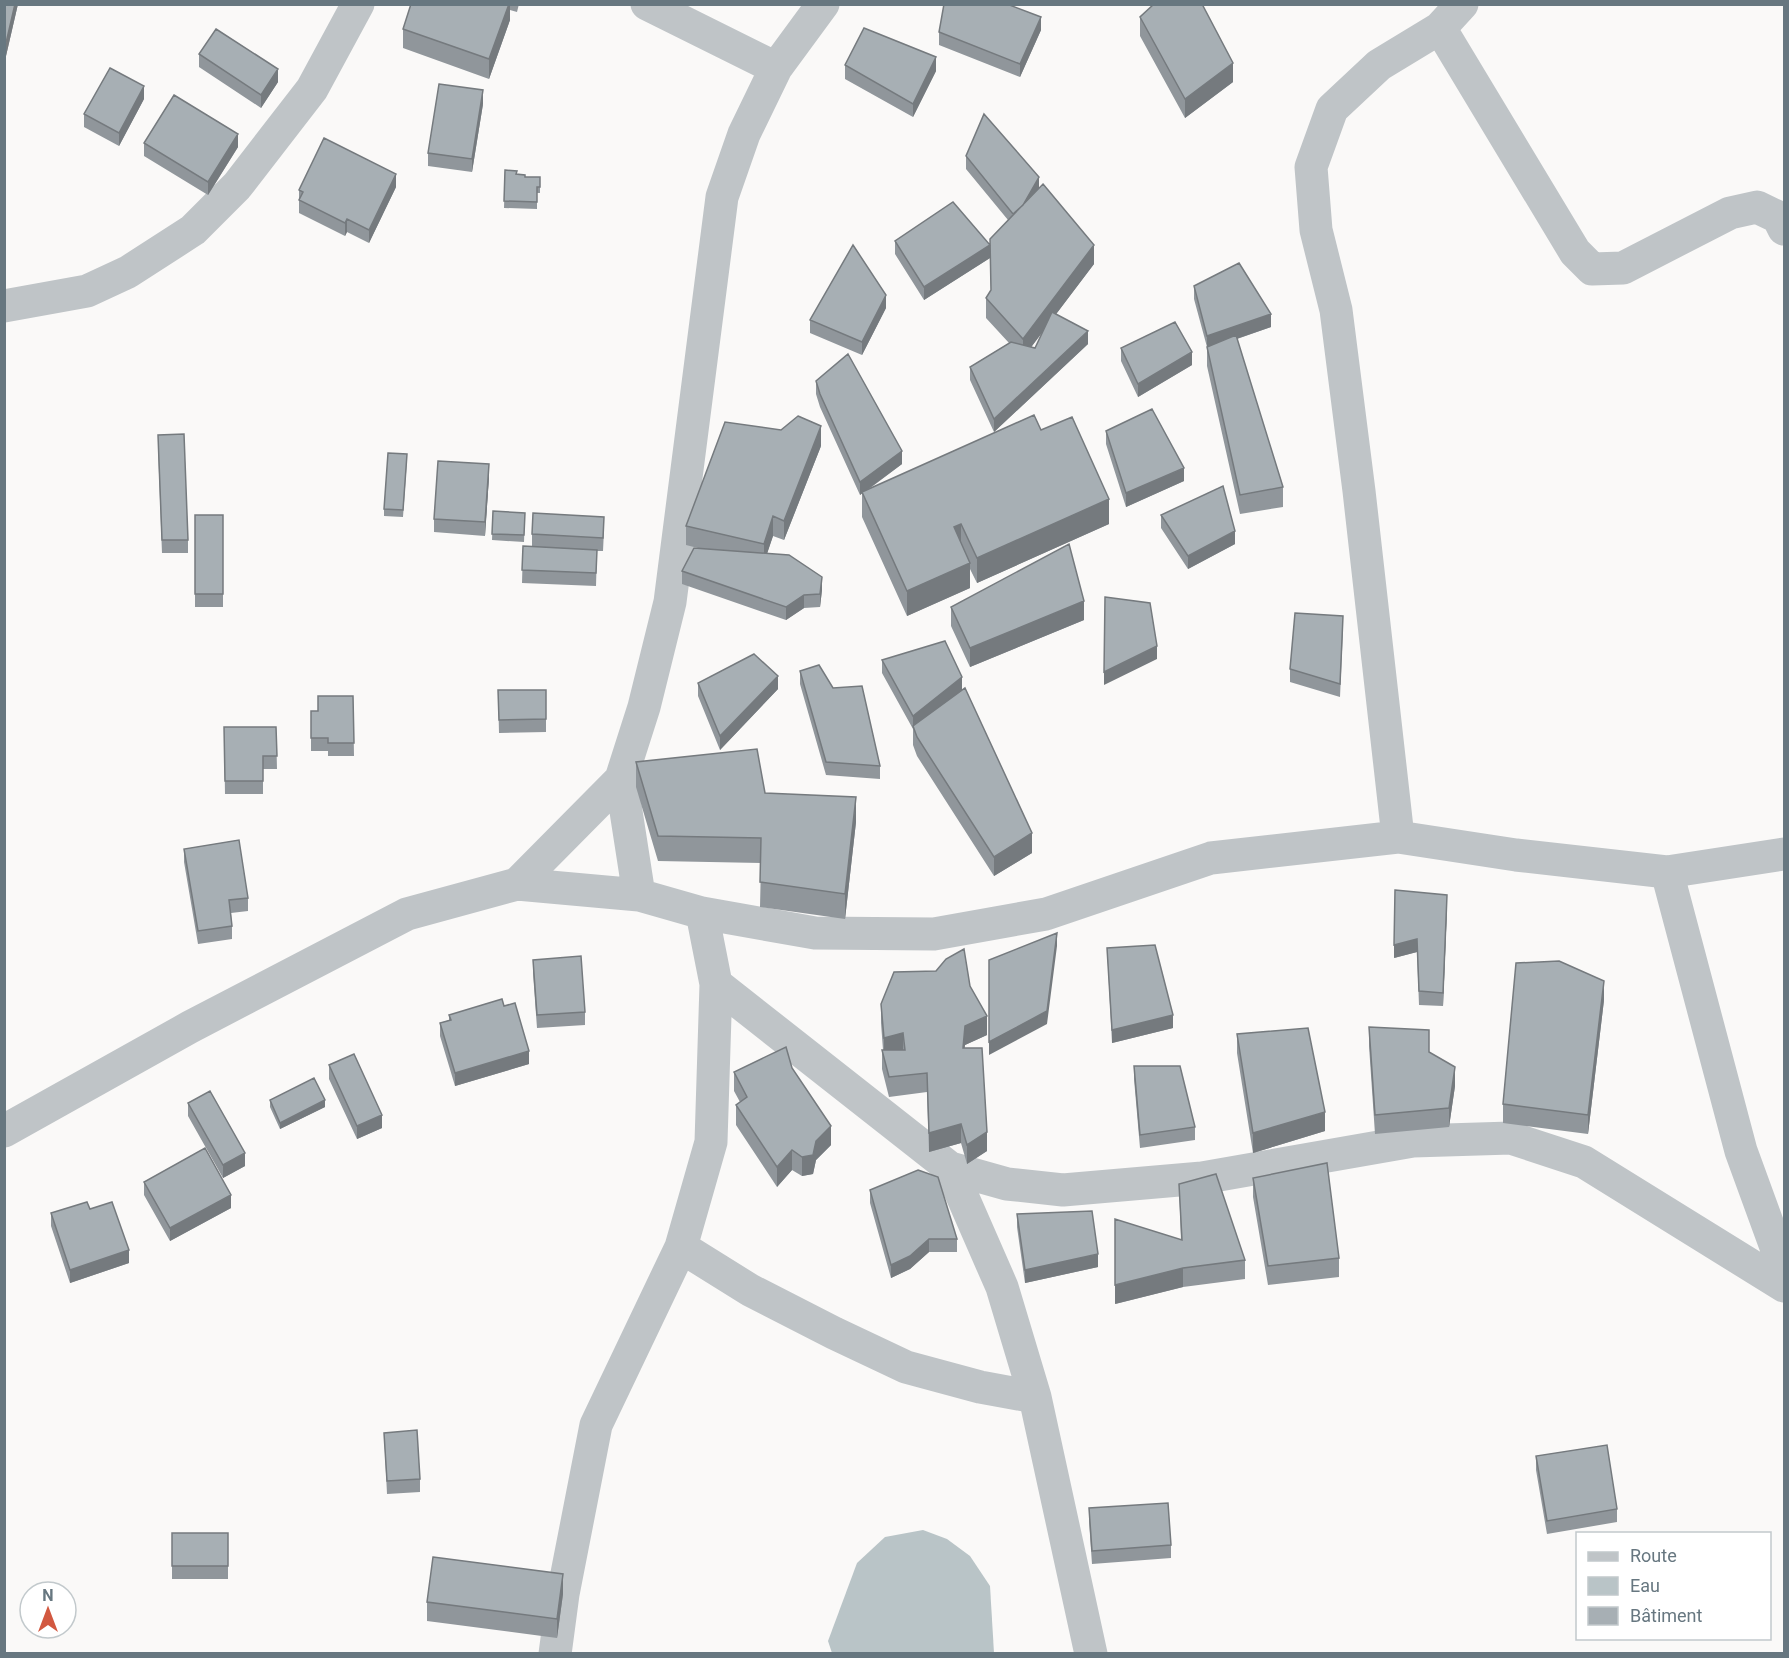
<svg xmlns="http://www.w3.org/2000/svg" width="1789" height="1658" font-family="Roboto,sans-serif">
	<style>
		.water { fill: #b9c4c7 }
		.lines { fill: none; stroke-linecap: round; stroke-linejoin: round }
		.minor { stroke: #bfc4c7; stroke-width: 33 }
		.wall { fill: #90969b; fill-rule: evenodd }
		.shaded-wall { fill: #757a7e }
		.building { fill: #a7afb4; stroke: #757a7e; stroke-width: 1.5 }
	</style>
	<rect width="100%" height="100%" fill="#faf9f8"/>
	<path class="water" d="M923,1530l24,9 23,17 20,30 4,67h-162l-4,-12 29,-78 28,-26z"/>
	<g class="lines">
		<path class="minor" d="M647,4l129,64
			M1440,28l135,224 17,17 31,-1 107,-55 27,-6 21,10 6,12
			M4,306l83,-15 41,-19 65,-42 44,-44 75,-97 46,-85
			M1398,837l-39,-346 -23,-181 -20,-80 -5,-63 21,-58 47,-44 61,-37 22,-24
			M1667,872l74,279 43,118
			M517,884l104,-105
			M639,895l-18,-116 23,-72 26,-105 52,-405 22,-63 32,-66 47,-64
			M716,984l234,184 57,16 56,6 139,-12 211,-37 98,-3 73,24 200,124
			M4,1131l186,-104 217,-113 110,-30 122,11 63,18 113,20 119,1 112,-20 165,-56 187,-21 118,18 151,17 117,-18
			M950,1168l52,119 33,110 56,257
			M681,1247l69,43 84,43 72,34 74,20 55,10
			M555,1654l8,-60 33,-169 85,-178 30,-105 5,-158 -14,-71"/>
	</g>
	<path class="wall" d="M4,4h14l-12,52 -2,-1z
		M411,4h108l-2,8 -7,-2v10l-21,59 -86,-31v-19z
		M1140,17l93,65 -48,36 -45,-82z
		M1041,30l-21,47 -81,-32v-13z
		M199,54l79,28 -17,26 -62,-41z
		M845,65l91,6 -23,46 -68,-38z
		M144,99l-25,47 -35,-19v-13z
		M483,104l-11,68 -44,-6v-13z
		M144,143l94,4 -30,48 -64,-39z
		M966,156l73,31 55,77 -38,50 32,30 -94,88 -24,-52v-13l39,-24 -23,-25v-20l5,-7 -1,-33 -66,42 -29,-46v-13l95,4 18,-25 -42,-51zM1043,331l-8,17 -4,-1z
		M505,170l20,7h15v16h-3v16l-33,-1z
		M396,187l-27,56 -22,-11 -2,4 -46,-23v-23z
		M1194,286l77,41 -34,12 46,148v20l-43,7 -33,-148v-19l-13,-48z
		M886,308l-24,47 -52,-22v-13z
		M1121,348l71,17 -54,32 -17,-36z
		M816,381l86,83 -33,25 172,-59 68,94 -132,59 -7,-14v19l-63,28 -45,-99v-24l-2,2 -40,-88 -4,-13z
		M1106,431l78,50 -58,26 -20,-63z
		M821,446l-37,94 -11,-4 -6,17 55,37 -2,17 -16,1 -18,12 -104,-36v-13l16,-23 -12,-3v-19z
		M158,448l30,92v13h-26z
		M407,460l-4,57 -19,-1v-7z
		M489,477l-4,59 -51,-4v-13z
		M493,511l32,2 -1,29 -32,-2z
		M195,515h28v92h-28z
		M1161,515l74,29 -47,25 -27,-41z
		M604,530l-1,21h-6l-1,35 -74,-3 1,-37 9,1v-13z
		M951,607l133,13 -114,47 -19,-41z
		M1343,629l-3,68 -50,-15v-13z
		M882,660l80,30 70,163 -38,23 -77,-120 -4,-11v-16l-31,-56z
		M800,671l80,95v13l-54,-4 -26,-91z
		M698,683l80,6 -58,61 -22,-54z
		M498,690h48v42l-47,1z
		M353,696l1,60h-26v-5h-17v-40h7z
		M224,727h52l1,42h-14v25h-38z
		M636,762l129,31 91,29 -11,97 -85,-12 1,-44 -103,-2 -22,-74z
		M184,849l64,49v13l-17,2 1,13v13l-34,5 -14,-82z
		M1447,908l-4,98 -24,-1 -2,-53 -23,6z
		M1107,948l66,80 -61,15z
		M533,960l52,52v13l-48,3 -4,-55z
		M970,986l17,49 -22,10 -1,3 23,103 -20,13 -6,-21 -32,9 -2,-60 -38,5 -7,-28v-19h1l-2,-27v-19z
		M1604,1000l-16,134 -85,-11v-19z
		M504,1006l25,58 -74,22 -15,-50v-13l9,-3v-5z
		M1369,1027l60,25 26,34 -6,41 -74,7 -6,-88z
		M1237,1034l88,97 -72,22 -16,-100z
		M329,1065l53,63 -25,11 -28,-60z
		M1134,1066l61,61v13l-55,8 -6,-69z
		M792,1068l39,77 -15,15 -3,14 -11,2 -10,-6 -15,17 -41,-62v-20l4,-3 -6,-11v-19z
		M270,1100l55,7 -45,22 -10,-22z
		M188,1103l57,63 -22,12 -35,-62z
		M1253,1178l86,80v19l-71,8 -15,-88z
		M144,1182l87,26 -61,33 -26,-46z
		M1179,1184l66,76v19l-62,8 -68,17 66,-64z
		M870,1190l87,49v13h-28l-19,17 -19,9 -21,-75z
		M90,1209l39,54 -59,20 -19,-57v-13z
		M1017,1214l81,53 -73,16 -8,-56z
		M384,1433l36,46v13l-33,2z
		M1536,1456l81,53v13l-70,12 -11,-64z
		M1089,1508l82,37v13l-79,6 -3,-43z
		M172,1533h56v46h-56z
		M563,1594l-6,44 -130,-17v-19z"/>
	<path class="shaded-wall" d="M15,4h3l-12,52v-13z
		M509,4h1v16l-21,59v-20z
		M1041,17v13l-21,47v-13z
		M936,57v14l-23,46v-13z
		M1233,63v19l-48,36v-19z
		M278,69v13l-17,26v-13z
		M144,86v13l-25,47v-13z
		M483,90v14l-11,68v-13z
		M238,134v13l-30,48v-13z
		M396,174v13l-27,56v-13z
		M1039,177v13l-24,27z
		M347,219v13l-2,4v-13z
		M990,245v13l-66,42v-13z
		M1094,245v19l-71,94v-19z
		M886,295v13l-24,47v-13z
		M1271,314v13l-64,22v-13z
		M1088,331v13l-94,88v-13z
		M1192,352v13l-54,32v-13z
		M821,426v20l-37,94v-19z
		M902,451v13l-42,31v-13z
		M489,464v13l-4,59v-14z
		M1184,468v13l-58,26v-14z
		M1109,499v25l-132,59v-25z
		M773,516v20l-9,27v-19z
		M961,524v25l-7,-22z
		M1235,531v13l-47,25v-13z
		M970,563v25l-63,28v-25z
		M822,577v13l-2,17v-13z
		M804,595v13l-18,12v-13z
		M1084,601v19l-114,47v-19z
		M1157,646v13l-53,26v-13z
		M778,676v13l-58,61v-14z
		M962,677v13l-49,36v3v-13z
		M856,797v25l-11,97v-25z
		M1032,833v20l-38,23v-19z
		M1447,895v13l-4,98v-13z
		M1057,933v13l-10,78 -58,31v-13z
		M1417,939v13l-23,6v-13z
		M1604,981v19l-16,134v-19z
		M1173,1015v13l-61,15v-13z
		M987,1016v19l-22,10 -2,23v-20l2,-22z
		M903,1033v19l-19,5v-19z
		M529,1051v13l-74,22v-13z
		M1455,1067v19l-6,41v-19z
		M325,1100v7l-45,22v-6z
		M1325,1112v19l-72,22v-20z
		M382,1115v13l-25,11v-13z
		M961,1124v19l-32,9v-19z
		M831,1126v19l-15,15 -3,14 -11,2v-19l14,-16z
		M987,1132v19l-20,13v-19z
		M792,1150v20l-15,17v-20z
		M245,1153v13l-22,12v-13z
		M231,1195v13l-61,33v-13z
		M929,1239v13l-19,17 -19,9v-13z
		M129,1250v13l-59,20v-13z
		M1098,1254v13l-73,16v-13z
		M1183,1268v19l-68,17v-19z
		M563,1574v20l-6,44v-19z"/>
	<path class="building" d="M4,4h11l-9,39 -2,-1z
		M411,4h98l-20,55 -86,-30z
		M944,4h63l34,13 -21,47 -81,-32z
		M1154,4h48l31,59 -48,36 -45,-82z
		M864,28l72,29 -23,47 -68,-39z
		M216,29l62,40 -17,26 -62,-41z
		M110,68l34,18 -25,47 -35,-19z
		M439,84l44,6 -11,69 -44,-6z
		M174,95l64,39 -30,48 -64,-39z
		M984,114l55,63 -16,28 -10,9 -47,-58z
		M324,138l72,36 -27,56 -22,-11 -2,4 -46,-23 4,-8 -4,-2z
		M505,170l12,1 -1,3 9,1v2h15v10h-3v15l-33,-1z
		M1043,184l51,61 -71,94 -37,-41 5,-8 -1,-51z
		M953,202l37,43 -66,42 -29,-46z
		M853,245l33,50 -24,47 -52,-22z
		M1239,263l32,51 -64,22 -13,-50z
		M1052,312l36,19 -94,88 -24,-52 41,-25 24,6z
		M1175,322l17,30 -54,32 -17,-36z
		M1236,335l47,152 -43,8 -33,-148z
		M848,354l54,97 -42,31 -40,-88 -4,-13z
		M1152,409l32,59 -58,25 -20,-62z
		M1034,415l7,15 31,-13 37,82 -132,59 -16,-34 -7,3 16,36 -63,28 -45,-99z
		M798,416l23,10 -37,95 -11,-5 -9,28 -78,-18 39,-104 56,8z
		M184,434l4,106h-26l-4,-105z
		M388,453l19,1 -4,56 -19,-1z
		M438,461l51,3 -4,58 -51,-3z
		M1223,486l12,45 -47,25 -27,-41z
		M493,511l32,2 -1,22 -32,-1z
		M533,513l71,4 -1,21 -71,-4z
		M195,515h28v79h-28z
		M1069,544l15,57 -114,47 -19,-41z
		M523,546l74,4 -1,23 -74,-3z
		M694,548l95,7 33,22 -2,17 -16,1 -18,12 -104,-36z
		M1105,597l45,6 7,43 -53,26z
		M1295,613l48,3 -3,68 -50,-15z
		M945,641l17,36 -49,39 -31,-56z
		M754,654l24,22 -58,60 -22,-53z
		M819,665l14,23 29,-2 18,80 -54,-4 -26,-91z
		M965,688l67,145 -38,24 -77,-120 -4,-11z
		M498,690h48v29l-47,1z
		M318,696h35l1,47h-26v-5h-17v-27h7z
		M224,727h52l1,29h-14v25h-38z
		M757,749l8,44 91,4 -11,97 -85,-12 1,-44 -103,-2 -22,-74z
		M239,840l9,58 -19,2 3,26 -34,5 -14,-82z
		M1395,890l52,5 -4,98 -24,-2 -2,-52 -23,6z
		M1057,933l-10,78 -58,31v-82z
		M1155,945l18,70 -61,15 -5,-82z
		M964,949l6,37 17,30 -22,10 -2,22h19l5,84 -20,13 -6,-21 -32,9 -2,-60 -38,4 -7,-27h23l-2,-17 -19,5 -3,-34 13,-32 42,-1 10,-12z
		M581,956l4,56 -48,3 -4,-55z
		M1559,961l45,20 -16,134 -85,-11 13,-141z
		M502,999l2,7 11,-3 14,48 -74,22 -15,-50 11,-3 -2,-5z
		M1369,1027l60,3v22l26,15 -6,41 -74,7z
		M1308,1028l17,84 -72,21 -16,-99z
		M786,1047l6,21 39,58 -15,15 -3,14 -11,2 -10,-7 -15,17 -41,-62 11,-8 -13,-25z
		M354,1054l28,61 -25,11 -28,-61z
		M1134,1066h46l15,61 -55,8z
		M314,1078l11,22 -45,23 -10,-23z
		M210,1091l35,62 -22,12 -35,-62z
		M205,1148l26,47 -61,33 -26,-46z
		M1327,1163l12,95 -71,8 -15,-88z
		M918,1170l20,7 19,62h-28l-19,17 -19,9 -21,-75z
		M1216,1174l29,86 -62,8 -68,17v-66l67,21 -3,-56z
		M87,1202l3,7 22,-7 17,48 -59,20 -19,-57z
		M1092,1211l6,43 -73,16 -8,-56z
		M417,1430l3,49 -33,2 -3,-48z
		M1607,1445l10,64 -70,12 -11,-65z
		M1168,1503l3,42 -79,6 -3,-43z
		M172,1533h56v33h-56z
		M433,1557l130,17 -6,45 -130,-17z"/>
	<rect width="1789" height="1658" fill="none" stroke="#677780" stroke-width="12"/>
	<rect x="1576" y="1532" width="195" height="108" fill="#ffffff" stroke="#c2c9cc" stroke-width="1.5"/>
	<rect x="1588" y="1552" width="30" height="9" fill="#bfc4c7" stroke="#c2c9cc" stroke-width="1.5"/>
	<text x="1630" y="1562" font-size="18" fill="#677780">Route</text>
	<rect x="1588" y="1577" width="30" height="18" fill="#b9c4c7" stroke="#c2c9cc" stroke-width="1.5"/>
	<text x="1630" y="1592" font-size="18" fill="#677780">Eau</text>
	<rect x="1588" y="1607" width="30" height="18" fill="#a7afb4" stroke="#c2c9cc" stroke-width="1.5"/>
	<text x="1630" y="1622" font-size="18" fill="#677780">Bâtiment</text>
	<g transform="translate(48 1610)"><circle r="28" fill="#ffffff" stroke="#c2c9cc" stroke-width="1.5"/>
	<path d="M0-4.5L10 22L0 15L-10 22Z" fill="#d25840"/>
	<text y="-9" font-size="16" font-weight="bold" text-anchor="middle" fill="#677780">N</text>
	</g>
</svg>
